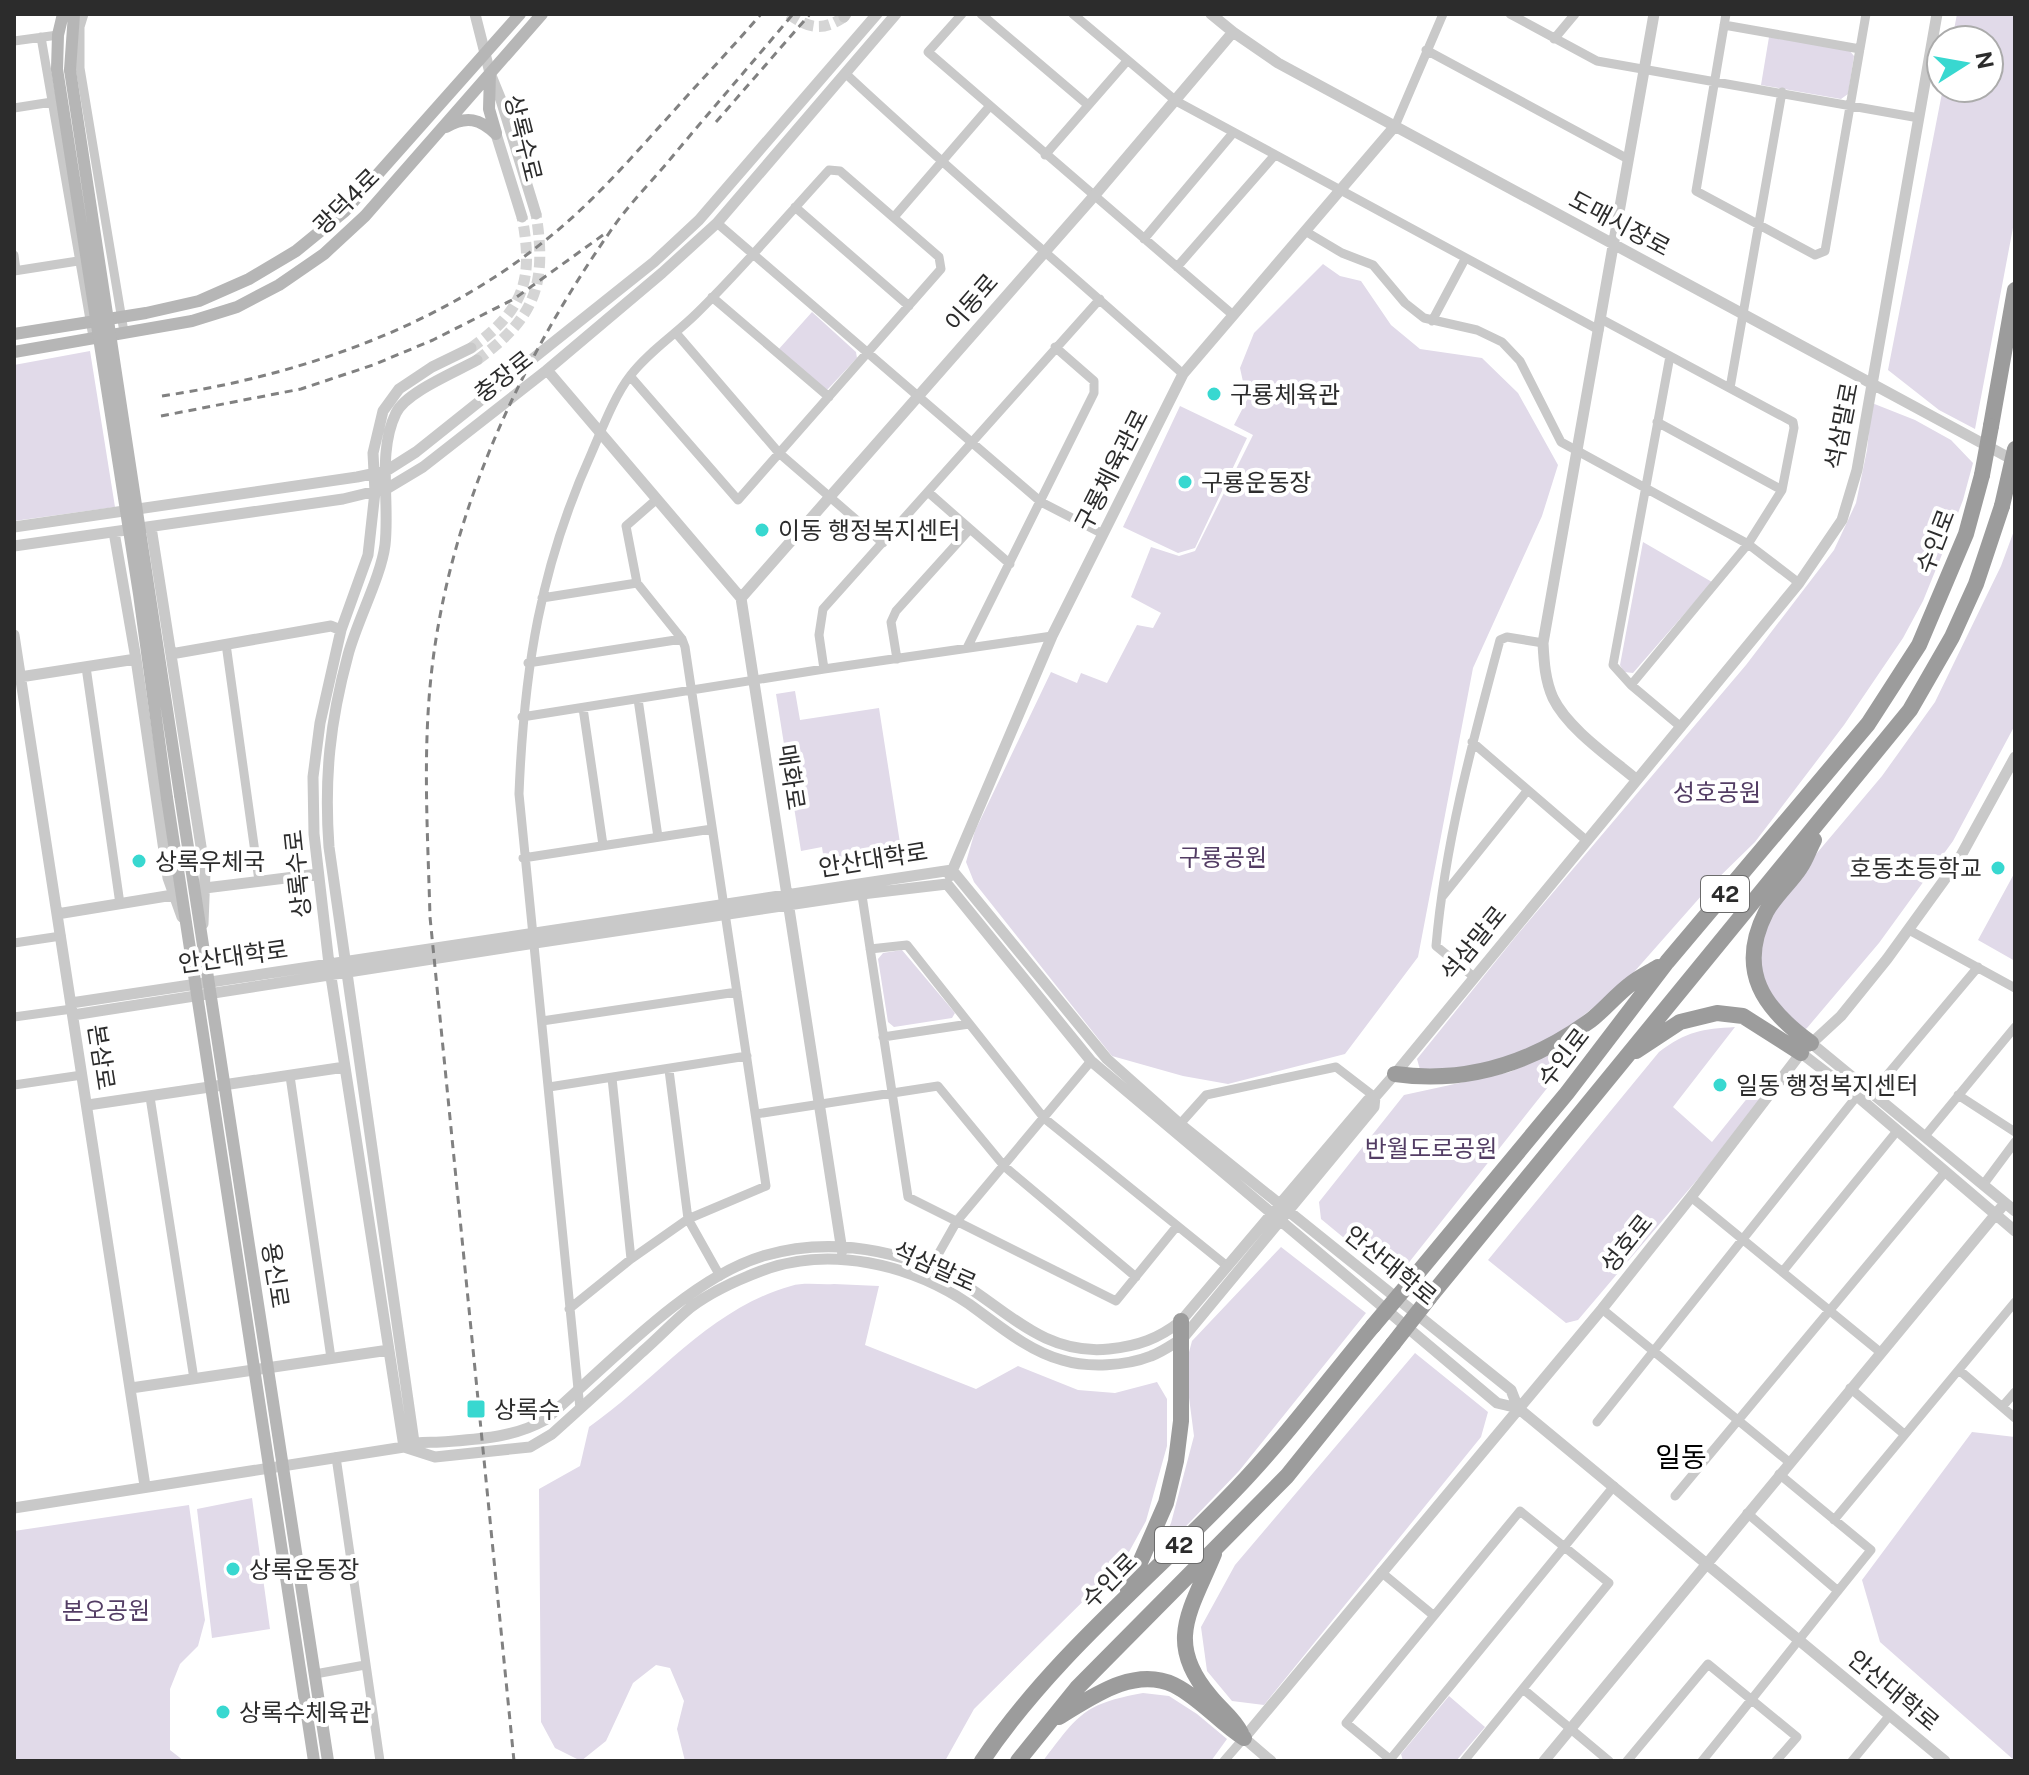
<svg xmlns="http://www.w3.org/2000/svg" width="2029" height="1775" font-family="'Public Sans','Noto Sans KR',sans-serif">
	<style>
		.green { fill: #e1dae9 }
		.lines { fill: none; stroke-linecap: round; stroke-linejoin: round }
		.tertiary-tunnel { stroke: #d5d5d5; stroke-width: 11; stroke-dasharray: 11 5.5; stroke-linecap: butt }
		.minor { stroke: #c9c9c9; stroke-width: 9 }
		.tertiary { stroke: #c9c9c9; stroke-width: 11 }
		.secondary { stroke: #b6b6b6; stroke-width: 12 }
		.trunk { stroke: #9c9c9c; stroke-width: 16 }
		.rail { stroke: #818181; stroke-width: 3; stroke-dasharray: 8 6; stroke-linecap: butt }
		.secondary-bridge { stroke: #b6b6b6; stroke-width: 12 }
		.trunk-bridge { stroke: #9c9c9c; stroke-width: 16 }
		.poi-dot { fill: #38d8d0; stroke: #fff; stroke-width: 3 }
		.labels { text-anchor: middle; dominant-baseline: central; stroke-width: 8; stroke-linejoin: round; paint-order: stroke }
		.shield { fill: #fff; stroke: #6b6b6b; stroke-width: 2 }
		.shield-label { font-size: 22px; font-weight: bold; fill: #2c2c2c }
		.street-label { font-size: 24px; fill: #2c2c2c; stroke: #fff }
		.poi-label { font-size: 24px; fill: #2c2c2c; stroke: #fff; text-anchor: start }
		.park-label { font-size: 24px; fill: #533d64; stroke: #fff }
		.quarter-label { font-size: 28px; fill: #000; stroke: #fff }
	</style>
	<rect width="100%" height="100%" fill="#fff"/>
	<path class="green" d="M1957,14h58v203l-40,212 -36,-19 -51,-40 55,-282h46v-48h-37z
		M1769,37l80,13 5,6 -6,38 -7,5 -80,-14z
		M1323,264l17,12 21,5 30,44 29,24 62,9 36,35 40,72 -16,51 -69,152 -55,289 -73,97 -117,30 -45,-8 -71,-20 -138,-174 -8,-20 9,-31 76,-159 26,11 4,-10 26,10 30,-58 16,3 8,-15 -30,-16 20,-50 28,9 16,-5 58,-116 -19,-10 13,-25 -7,-32 14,-35z
		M812,312l44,40 1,6 -30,32 -49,-40z
		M90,351l25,156 -101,14v-156z
		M1872,403l43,17 36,20 22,23 -10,37 -18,47 -22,54 -20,37 -59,87 -89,117 -45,44 -83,94 -75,61 -61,26 -70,6 -4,-14 100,-124 229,-270 88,-115 22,-47 11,-53z
		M1180,406l67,32 -52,110 -17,5 -55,-26z
		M2015,528v197l-62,116 -74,102 -72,85 -8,5 -32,-37 -10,-39 17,-53 108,-128 53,-74 66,-136z
		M1643,542l69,40 -79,91 -9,-1 -4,-7z
		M795,691l5,29 79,-12 21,135 -27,4 -25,17 -23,4 -3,-21 -21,4 -25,-157z
		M2015,872v89l-37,-21z
		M902,950l53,63 -3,5 -58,9 -6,-5 -10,-63 5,-6z
		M1735,1027l-62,80 39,35 37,-46 6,-1 9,6 -186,219 -12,3 -78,-63 171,-208c28,-21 43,-23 76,-25z
		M1590,1034l-195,246 -74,-61 -2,-17 85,-107 106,-23z
		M1281,1247l85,66 -127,158 -72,75 -8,3 12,-26 23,-87 -9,-69 7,-26z
		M834,1284l45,2 -14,59 111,44 42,-23 60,24 37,3 42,-11 10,17v47l-21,75 -22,40 -150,148 -29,52h-260l-8,-32 7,-28 -14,-33 -14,-3 -23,18 -27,58 -25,20 -26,-13 -14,-26 -2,-233 41,-23 9,-39c66,-46 121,-119 202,-141 13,-4 29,-1 43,-2z
		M1415,1353l73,59 -7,25 -217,268 -32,-4 -25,-30 -6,-44 34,-62z
		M1972,1432l43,5v324l-135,-119 -18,-62z
		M252,1498l18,131 -58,9 -15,-129z
		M189,1505l16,115 -7,26 -18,18 -10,25v61l14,11h-170v-230z
		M1143,1693l26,3 28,18 30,25 -16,22h-168c36,-47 40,-57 100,-68z
		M1449,1696l36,31 -29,34h-53l-2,-7z"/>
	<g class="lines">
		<path class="tertiary-tunnel" d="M789,14c20,15 34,17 55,3
			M471,348c53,-38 63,-68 51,-131
			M477,360c59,-43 70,-76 59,-146"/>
		<path class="minor" d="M84,14l-4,13v41l44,264
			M962,14l-34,38 305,263
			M981,14l107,91
			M1073,14l103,87 423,229
			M1510,14l87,47 322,57
			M1726,14l-30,177 119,64 10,-4 41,-237
			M1724,25l136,24
			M41,37l52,300
			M1554,39l21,-25
			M14,41l44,-6
			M1426,50l202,109
			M845,73c110,103 226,200 338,301
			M14,108l38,-6
			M1395,126l48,-112
			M1045,155l82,-94
			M795,207l114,99
			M894,217l95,-110
			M717,223l324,279 62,32
			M1305,231l37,22 31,12 32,38 19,15 53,12 25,12 18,19 41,81 187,102 51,39
			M1144,239l89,-106
			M14,255l2,15
			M1177,267l97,-111
			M14,271l64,-10
			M712,297l117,100
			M1601,319l192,103 1,6 -12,62 -34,54 -117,141
			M1432,321l33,-62
			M676,333l103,120 104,90
			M1670,356l-57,309 18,20 50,42
			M1730,388l52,-296
			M1657,422l125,68
			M928,492l82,72
			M542,598l95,-15
			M226,644l33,237
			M967,648l127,-255v-12l-39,-34
			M897,659l-6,-37 5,-11 74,-82
			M528,663l154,-24
			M86,667l34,237
			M824,669l-5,-34 4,-26 277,-310
			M638,699l20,138
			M583,708l20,137
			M522,717l302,-48 228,-33
			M1472,742l115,99
			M523,858l189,-29
			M861,889l47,308 208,104 61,-75
			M1442,897l85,-106
			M1909,930l106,58
			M14,943l47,-7
			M870,949l37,-4 137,173 183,148
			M1474,977l-38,-31c9,-104 37,-206 64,-306l7,-3 36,6
			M14,1017l58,-8
			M542,1021l195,-29
			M883,1037l86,-13
			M669,1070l19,149 32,57
			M290,1076l41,282
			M612,1078l19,181
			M14,1085l68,-10
			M549,1087l198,-31
			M1873,1092l105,-125
			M1958,1095l57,37
			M150,1097l44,282
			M756,1114l182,-28 66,80 132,111
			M1180,1124l26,-29 130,-28 39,30
			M1925,1136l90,-109
			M1983,1185l32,-43
			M1691,1197l189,155
			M931,1267l26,-46 134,-160
			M1783,1271l114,-140
			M569,1309l62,-50 57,-40 78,-33 -81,-539 -3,-8 -45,-56 -11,-57 31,-27
			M1602,1309l187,153
			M1959,1370l56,48
			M1850,1388l54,46
			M2002,1407l13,-15
			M580,1409l-61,-615c5,-125 21,-227 73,-342 10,-23 23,-57 38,-76 18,-24 46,-42 67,-63 46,-45 88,-95 132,-143l11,1 99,86 2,12 -203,231 -108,-124
			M1597,1422l260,-326
			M336,1457l44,304
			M1675,1496l270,-324
			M1747,1513l91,78
			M1834,1520l181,-218
			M1381,1572l52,43
			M315,1674l50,-9
			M1523,1689l86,72
			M1224,1761l20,-23
			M1389,1761l225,-275
			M1392,1761l-46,-38 174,-212 89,72 -145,178
			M1627,1761l81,-97 89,73 -21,24
			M1702,1761c57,-70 112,-141 169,-211l-92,-76
			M1852,1761l38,-46"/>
		<path class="tertiary" d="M475,14l15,59 11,27 35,114
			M1211,14l22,18 45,31 737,398
			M844,17l2,-3
			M496,134l26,83
			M471,348l-39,19 -33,22 -16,22 -10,42 2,39 -7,63 -27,75 -21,93 -7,54 1,57 15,130 75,483 31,10 95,-10 22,-13c30,-27 60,-54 90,-82 16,-14 32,-31 49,-45 20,-15 46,-27 70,-36 68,-26 149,-7 208,33 28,20 59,47 93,56 26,8 64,6 89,-4 11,-4 22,-12 32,-18l191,-231 1,-10
			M547,370l194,228 101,653
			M14,527l343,-50 29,-6 30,-19 238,-190 45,-42 178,-206
			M151,527l54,345 -2,52
			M114,532l22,127 32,219 14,39
			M14,546l329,-47 45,-11 35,-21 124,-97 115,-97 55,-50 179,-209
			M741,598l353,-402 139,-164
			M14,635l131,851
			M171,654l160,-28 10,4
			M20,677l116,-18
			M1637,780c-26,-22 -69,-51 -84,-82 -8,-18 -9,-36 -10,-55l111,-629
			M950,876l102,-240 131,-262 212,-248
			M205,888l113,-14
			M57,914l116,-19
			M71,1003l881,-133 155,189 73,65 331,266 7,18
			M73,1015l462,-72 327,-49 85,-10 144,177 406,342 21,5 427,353
			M1811,1043l204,168
			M1801,1053l56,43 158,135
			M88,1105l257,-38
			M131,1388l258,-38
			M414,1442l-85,-595c-5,-69 1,-126 19,-192 9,-34 33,-78 37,-110 5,-43 -8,-93 11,-132 10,-21 60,-41 81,-53
			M14,1508l390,-61c13,-6 23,-4 37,-5 37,-3 72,-4 104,-22 60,-52 143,-142 218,-164 58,-17 113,-10 167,11 64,24 102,90 179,82 29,-3 49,-10 72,-28l187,-221 7,-3 20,-23 404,-491 43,-63 15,-50 80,-456
			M1271,1761l-27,-23 358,-429 89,-112 110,-144 40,-37 46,-57 71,-98 57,-104
			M1544,1761l461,-558"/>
		<path class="secondary" d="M57,69l1,-34 5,-21
			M70,70l4,-56
			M490,73l-1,36 7,24
			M446,127c21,-12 34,-8 50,7
			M14,334l132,-21 53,-12 50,-22 47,-28 49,-40 175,-197
			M14,352l178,-31 45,-14 42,-22 45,-31 41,-38 177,-202
			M180,795l148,966
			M167,798l147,963"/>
		<path class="trunk" d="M1991,426l24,-136
			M1811,1043c-47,-34 -75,-72 -45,-131 9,-16 24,-29 34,-44 6,-8 9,-19 14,-28
			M1636,1051l44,-29 37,-9 26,3 58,37
			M1395,1074c72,10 137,-11 196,-54 14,-11 26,-26 41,-37 8,-6 18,-11 26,-16
			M1411,1281l156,-188 100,-131 201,-238 51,-79 47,-111 16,-59
			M1429,1298l481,-588 42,-73 24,-53 26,-78
			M1214,1554c-23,56 -50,88 -4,142 11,14 23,21 31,37
			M1128,1590l38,-87 10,-42 5,-40v-100
			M1059,1717c33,-20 75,-51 115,-32 26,13 46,38 70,53
			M982,1761c70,-104 168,-182 254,-272 49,-51 92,-109 137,-163
			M1018,1761l59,-73 210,-212 106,-132"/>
		<path class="rail" d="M716,122l94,-108
			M162,396c135,-20 272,-67 380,-153 49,-38 88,-84 129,-129 30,-34 61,-66 90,-100
			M161,416l140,-27 72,-24 60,-25 81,-41 89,-64
			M514,1761l-84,-844c-2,-77 -7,-153 0,-230 15,-166 89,-326 184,-461 17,-24 39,-46 58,-69 40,-48 81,-95 121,-143"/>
		<path class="secondary-bridge" d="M57,69l82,525 28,204
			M70,70l110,725"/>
		<path class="trunk-bridge" d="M1982,475l9,-49
			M2002,506l13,-57
			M1373,1326l38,-45
			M1393,1344l36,-46"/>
	</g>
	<g class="poi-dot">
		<circle cx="1214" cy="394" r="8"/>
		<circle cx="1185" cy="482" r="8"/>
		<circle cx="762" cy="530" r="8"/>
		<circle cx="139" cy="861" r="8"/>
		<circle cx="1998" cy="868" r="8"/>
		<circle cx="1720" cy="1085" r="8"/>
		<rect x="466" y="1399" width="20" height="20" rx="4"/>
		<circle cx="233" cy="1569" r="8"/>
		<circle cx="223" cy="1712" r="8"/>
	</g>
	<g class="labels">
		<g class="shield">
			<rect x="1701" y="876" width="48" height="36" rx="6"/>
			<rect x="1155" y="1527" width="48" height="36" rx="6"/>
		</g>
		<g class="shield-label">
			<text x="1725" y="894">42</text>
			<text x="1179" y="1545">42</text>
		</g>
		<g class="street-label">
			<text transform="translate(524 138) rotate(76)">상록수로</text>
			<text transform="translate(346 201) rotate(-45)">광덕4로</text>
			<text transform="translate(1620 223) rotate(28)">도매시장로</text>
			<text transform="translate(971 302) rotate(-49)">이동로</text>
			<text transform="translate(503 376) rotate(-38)">충장로</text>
			<text transform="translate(1841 426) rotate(-79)">석삼말로</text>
			<text transform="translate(1111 470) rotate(-63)">구룡체육관로</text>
			<text transform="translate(1935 541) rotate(-69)">수인로</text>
			<text transform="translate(792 777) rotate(81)">매화로</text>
			<text transform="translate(873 859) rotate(-9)">안산대학로</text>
			<text transform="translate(297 874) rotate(-96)">상록수로</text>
			<text transform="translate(1473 943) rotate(-51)">석삼말로</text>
			<text transform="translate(233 956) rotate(-8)">안산대학로</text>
			<text transform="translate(102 1057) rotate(81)">본삼로</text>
			<text transform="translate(1563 1057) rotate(-52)">수인로</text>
			<text transform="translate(1626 1243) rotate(-51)">성호로</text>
			<text transform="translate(1391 1265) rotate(39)">안산대학로</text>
			<text transform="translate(935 1266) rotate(24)">석삼말로</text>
			<text transform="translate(276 1275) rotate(81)">용신로</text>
			<text transform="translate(1109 1580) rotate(-45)">수인로</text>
			<text transform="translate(1894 1690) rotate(40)">안산대학로</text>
		</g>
		<g class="poi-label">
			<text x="1230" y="394">구룡체육관</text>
			<text x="1201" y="482">구룡운동장</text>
			<text x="778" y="530">이동 행정복지센터</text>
			<text x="155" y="861">상록우체국</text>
			<text x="1982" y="868" text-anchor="end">호동초등학교</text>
			<text x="1736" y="1085">일동 행정복지센터</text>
			<text x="494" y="1409">상록수</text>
			<text x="249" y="1569">상록운동장</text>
			<text x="239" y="1712">상록수체육관</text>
		</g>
		<g class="park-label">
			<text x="1717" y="792">성호공원</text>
			<text x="1223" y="857">구룡공원</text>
			<text x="1431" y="1148">반월도로공원</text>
			<text x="106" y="1610">본오공원</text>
		</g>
		<g class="quarter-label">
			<text x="1681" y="1456">일동</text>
		</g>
	</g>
	<rect width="2029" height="1775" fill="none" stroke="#2c2c2c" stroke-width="32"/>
	<g transform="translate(1965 64) rotate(79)"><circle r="38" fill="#ffffff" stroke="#ababab" stroke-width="2"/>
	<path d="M0-6L14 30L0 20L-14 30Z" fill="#38d8d0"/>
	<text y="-12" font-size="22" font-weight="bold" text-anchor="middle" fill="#2c2c2c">N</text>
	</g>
</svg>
